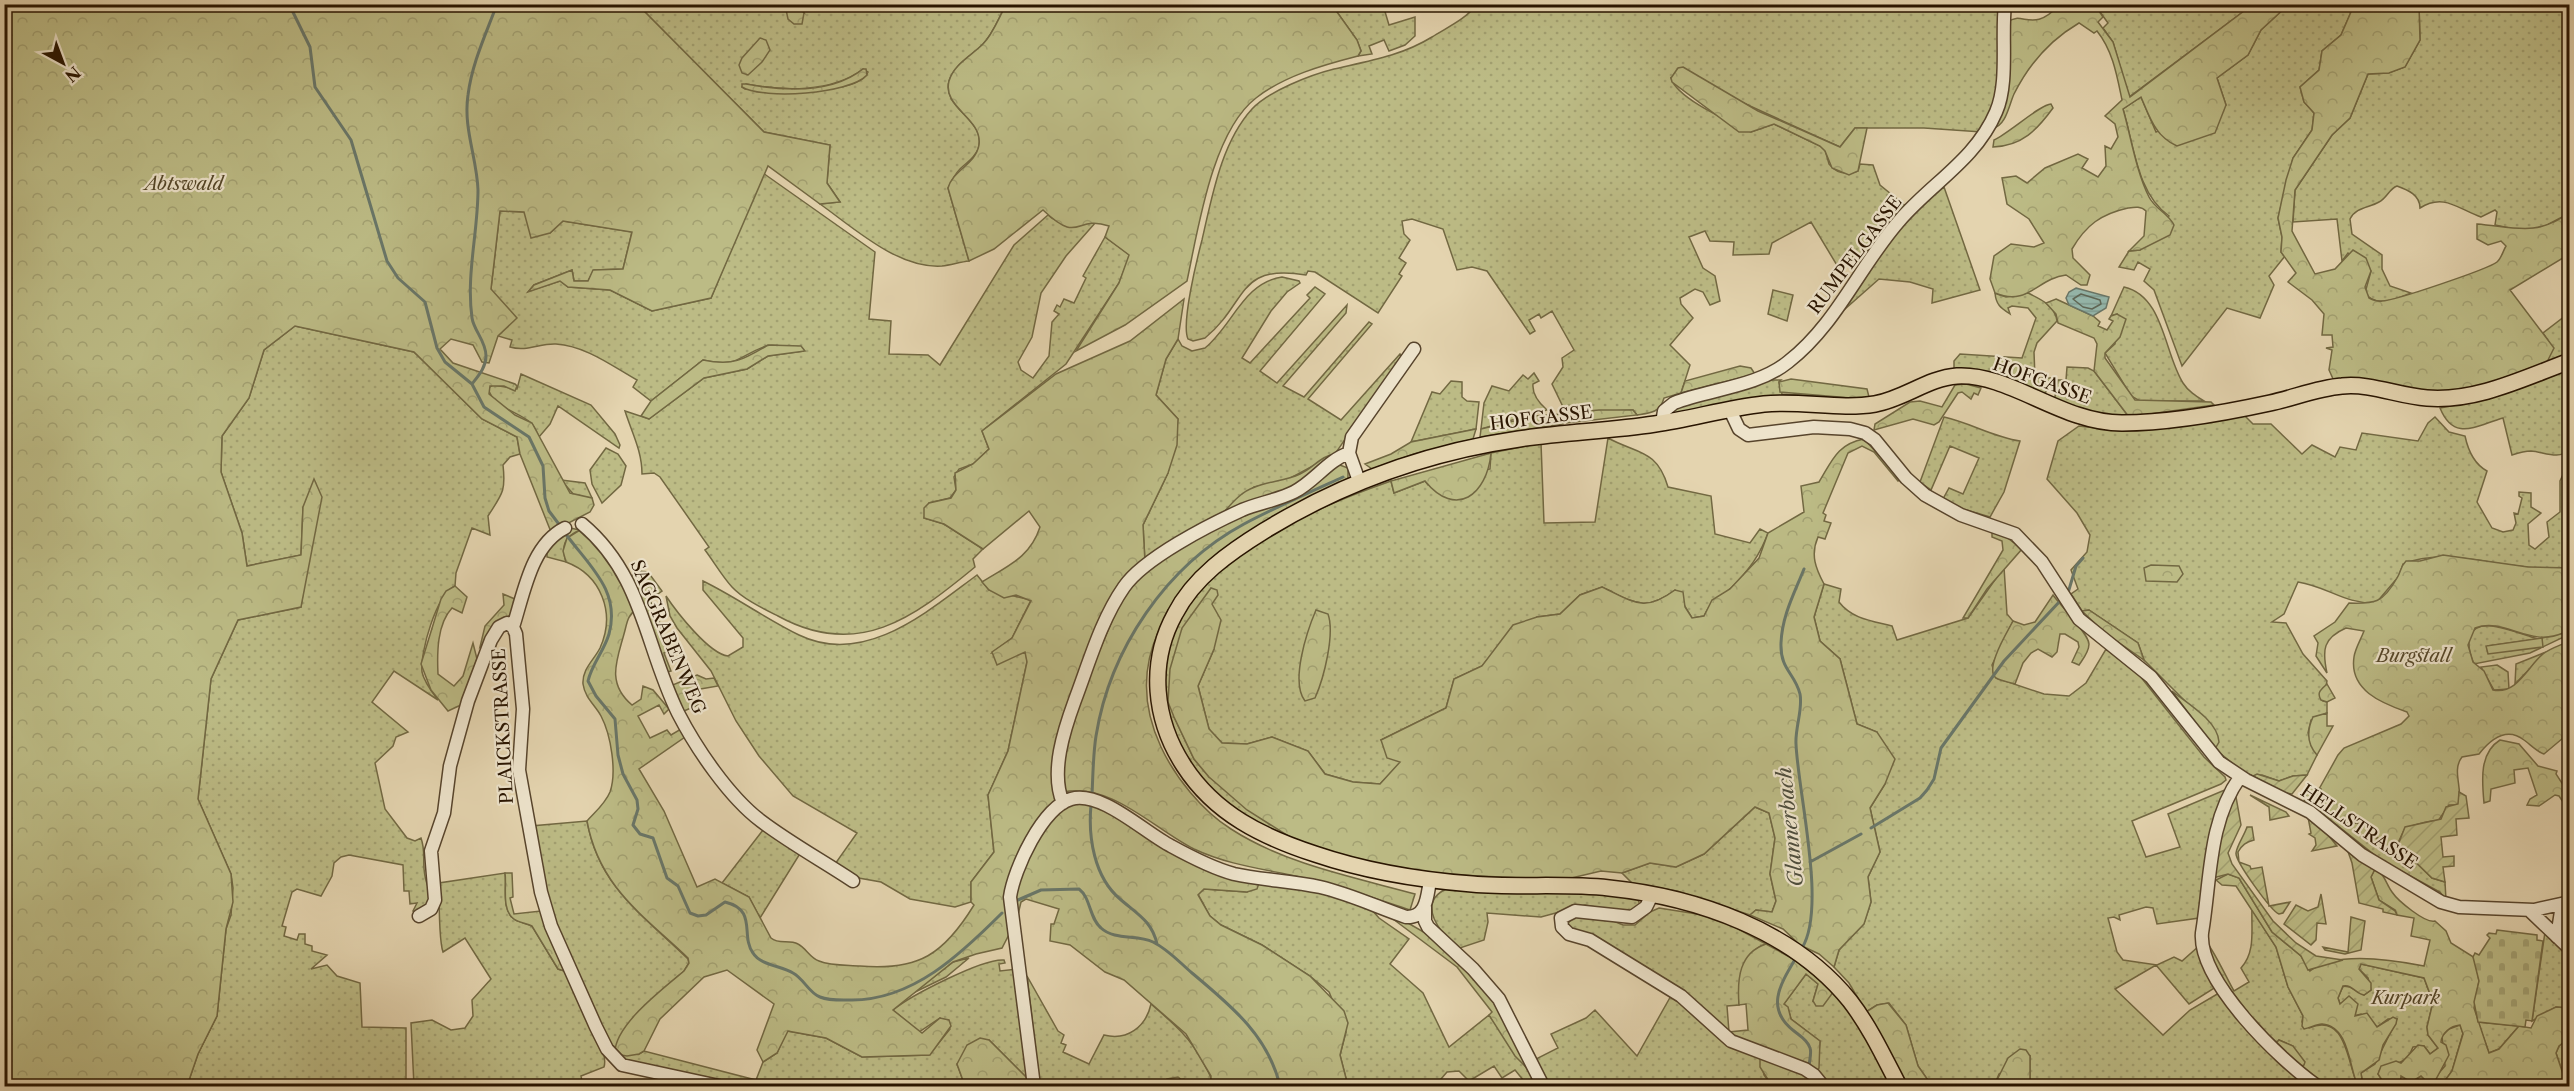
<svg xmlns="http://www.w3.org/2000/svg" width="2574" height="1091" font-family="'Libre Caslon Text',serif">
	<style>
		.grass { fill: url(#grass-dots); stroke: #726842; stroke-width: 1.5; fill-rule: evenodd }
		.forest { fill: url(#forest-crowns); stroke: #726842; stroke-width: 1.5 }
		.cemetery { fill: url(#cemetery-stones); stroke: #726842; stroke-width: 1.5 }
		.garden { fill: url(#garden-furrows); stroke: #726842; stroke-width: 1.5 }
		.pitch { fill: #bcbb85; stroke: #726842; stroke-width: 1.5 }
		.water { fill: url(#water-rules); stroke: #697668; stroke-width: 1.5 }
		.lines { fill: none; stroke-linecap: round; stroke-linejoin: round }
		.shore { stroke: #5e6656; stroke-width: 1.5 }
		.stream { stroke: #697668; stroke-width: 3 }
		.minor-casing { stroke: #57442c; stroke-width: 15 }
		.major-casing { stroke: #281400; stroke-width: 18 }
		.minor { stroke: #ede3cb; stroke-width: 12 }
		.major { stroke: #e4d4af; stroke-width: 15 }
		.labels { text-anchor: middle; dominant-baseline: central; stroke-width: 4.5; stroke-linejoin: round; paint-order: stroke }
		.park-label { font-size: 18px; font-style: italic; fill: #544628; stroke: #ede3cb }
		.street-label { font-size: 18px; fill: #281400; stroke: #ede3cb }
		.water-label { font-size: 20px; font-style: italic; fill: #4e4d3d; stroke: #ede3cb }
	</style>
	<defs>
		<pattern id="grass-dots" width="8" height="8" patternUnits="userSpaceOnUse" patternTransform="scale(1.5)"><rect width="8" height="8" fill="#bcbb85"/><path d="M2 2h.1M6 6h.1" fill="none" stroke="#a2a071" stroke-width="1.8" stroke-linecap="round"/></pattern>
		<pattern id="forest-crowns" width="20" height="18" patternUnits="userSpaceOnUse" patternTransform="scale(1.5)"><rect width="20" height="18" fill="#bcbb85"/><path d="M2 6a3 3 0 1 1 6 0M12 15a3 3 0 1 1 6 0" fill="none" stroke="#a2a071"/></pattern>
		<pattern id="cemetery-stones" width="16" height="16" patternUnits="userSpaceOnUse" patternTransform="scale(1.5)"><rect width="16" height="16" fill="#bcbb85"/><path d="M2 7V4a2 2 0 0 1 4 0v3zM10 15v-3a2 2 0 0 1 4 0v3z" fill="#a2a071"/></pattern>
		<pattern id="garden-furrows" width="10" height="10" patternUnits="userSpaceOnUse" patternTransform="scale(1.5)"><rect width="10" height="10" fill="#bcbb85"/><path d="M-1 1l2-2M0 10L10 0M9 11l2-2" fill="none" stroke="#a2a071"/></pattern>
		<pattern id="water-rules" width="6" height="5" patternUnits="userSpaceOnUse" patternTransform="scale(1.5)"><rect width="6" height="5" fill="#95b8ad"/><path d="M0 2.5h6" fill="none" stroke="#809d93"/></pattern>
	</defs>
	<rect width="100%" height="100%" fill="#e4d4af"/>
	<filter id="stains"><feTurbulence type="fractalNoise" baseFrequency=".00333" numOctaves="4"/><feColorMatrix values="0 0 0 0 .2 0 0 0 0 .09 0 0 0 0 .02 0 0 0 .5 -.17"/></filter>
	<radialGradient id="worn" r=".72"><stop offset=".6" stop-color="#630" stop-opacity="0"/><stop offset="1" stop-color="#630" stop-opacity=".3"/></radialGradient>
	<path class="grass" d="M638,5h147l19,8 -6,-8h208c-7,12 -13,29 -23,39 -11,12 -29,20 -34,37 -8,28 39,39 29,68 -4,10 -11,13 -18,20 -5,5 -9,13 -12,19l21,73c-9,1 -18,4 -27,5 -44,3 -88,-38 -122,-62l20,-2 -13,-19 3,-38 -66,-13zM863,69l5,3c-9,25 -98,17 -123,17l-3,-2 4,-3c37,7 85,9 117,-15z
		M1332,5h51l6,20 26,-8v19l-10,9 -16,6 -5,-11 -15,6 3,8 -14,2 3,-5 -4,-11z
		M1476,5h525l-2,73 -3,17 -14,37 -58,-4h-69l-15,19 -101,-46 -68,-23c6,21 60,44 80,54l23,-8 46,22 5,4 4,14c8,10 18,11 29,7l2,-7 13,1 7,20 27,22 -44,58 -14,-11 -11,13 -27,-45 -39,21 -3,11 -36,1 1,-13 -24,-1 -5,-10 -16,6 14,31 12,8 5,25 -10,4 -7,-13 -8,-3 -15,9 1,6 12,14 -23,27 20,20 -9,28 -17,5c-4,15 -14,15 -27,17l-4,-5 -67,3 -14,-29 11,-17 -1,-9 12,-8 -22,-39 -11,7 -2,-4 -10,6 6,11 -5,3 -43,-63 -15,-4 -15,3 -14,-41 -31,-10 -10,2 2,13 6,6 -11,18 7,5 -7,11 3,2 -24,37 -63,-41 -7,-1 -2,4c-70,-12 -58,28 -101,63l-12,3 -5,-2c-7,-15 9,-80 14,-99 10,-43 19,-97 50,-131 17,-18 58,-34 82,-40 35,-8 67,-13 98,-32 16,-10 34,-18 44,-32z
		M2095,5h157l-123,92 -16,-55 -10,-14 5,-5z
		M2288,5h45l18,7 -10,23 -19,16 -3,19 -19,17 4,15 10,11 -2,17 -19,28 -15,60 4,19 -1,15 4,4 -16,20 5,9 -14,33 -33,-10 -45,58 -28,-76 -10,-9 6,-12 -12,-7 -4,8 -15,-3 10,-16 11,-1 29,-34c-32,-22 -35,-71 -46,-107l18,-12 15,35 70,-27 -9,-27 31,-23 13,-25z
		M2419,5h135l15,7 1,201 -25,13 -21,5 -29,-6 2,-13 -2,-2 -14,7c-23,-8 -37,-24 -61,-9 0,-13 -12,-18 -23,-22 -8,3 -10,12 -18,16 -10,6 -23,5 -29,17l2,15 30,21v14l8,17 21,7c-14,6 -36,15 -46,0l6,-22 -23,-18 -6,8 -5,-42 -44,3 2,-32 37,-55 18,-17 18,-44 20,-1 17,-6 15,-27z
		M763,173l112,79 -6,67 22,2 -2,33 39,1 12,10 74,-120 34,-30c11,11 34,10 48,7l-30,34 -25,37 -9,44 -14,25 3,8 12,8 16,-22 3,-34 7,-8 -5,-3 3,-6 3,2 4,-8 10,4 12,-25 -3,-2 22,-39 25,18 -11,28 -53,81 -84,67 7,18 -16,15 -14,5 -5,8 2,13 -6,8 -21,5 -5,15 20,6 39,25 -10,10 2,8c-62,51 -117,93 -197,49 -14,-7 -35,-17 -46,-29 -10,-11 -18,-25 -27,-37l4,-3 -49,-70 -6,-4 -12,1c0,-23 -10,-41 -17,-63l24,8 55,-41 43,-9 21,-13 36,-5c-10,-2 -28,-8 -38,-5 -30,11 -27,22 -63,14l-52,41 -18,-14 4,-7c-25,-14 -51,-34 -81,-36 -16,-1 -29,8 -46,3l2,-7 -14,-4 -7,-47 9,-78 24,1 26,21 13,-12 69,11 -9,37 -29,1 -6,11h-14l-2,-11 -38,15 -5,6 31,-10 8,6 42,3 42,21 59,-13z
		M1944,187l36,103 -48,13 1,-14 -23,-7 -31,-3 -43,38c26,-38 67,-110 108,-130z
		M1282,277l17,4 1,2 -13,9 -16,19 -29,47 8,5 60,-65 -3,-3 8,-8 10,7 -65,77 17,12 70,-78 -1,8 -63,73 21,11 65,-75 3,2 -64,75 33,21 59,-66 2,3 -67,97 -48,26 -33,7 -37,33 -72,42 -2,-37 25,-52 10,-54 -22,-24 10,-36 12,-20 4,7 10,5 13,-3c28,-23 38,-65 77,-71z
		M2124,287c40,9 40,66 59,96 5,8 13,13 21,18h-64l-9,-5 -26,-43 10,-9 2,-30 -6,2z
		M1773,290l20,5 -6,26 -19,-7z
		M1995,293l11,4 22,-4c12,6 27,12 29,28l-20,22 -3,9 1,26h17l-6,14 -4,2 -88,-23v-10l6,-7 62,4 14,-40 -8,-10 -16,-2 -4,2 2,6c-9,-6 -14,-9 -15,-21z
		M2569,313v42l-22,7 2,-20 -6,-9z
		M295,326l119,26 68,67 35,18 3,17 -10,3 -7,8c3,27 -1,29 -15,51l2,19 -18,-7 -16,45 -1,13c-19,9 -35,66 -33,86 2,10 10,20 16,28l-44,-29 -22,31 36,30 -12,5 -3,9 -18,17 10,46 22,29 8,3 6,-3c5,14 1,23 4,38 1,8 5,14 7,23l-13,13 -6,-1 4,-8 -7,1 -1,-13h-5l-1,-26 -54,-10 -8,2 -7,6 -2,13 -11,20 -24,-7 -5,3 -10,34 4,1 -2,9 13,4 2,-6h6v10l7,2v5l15,4 -16,14 16,-4 10,11 23,7 2,44 44,1v58h-219l11,-32 19,-38 9,-87 5,-14 2,-27 -2,-14 -33,-75 13,-120 27,-59 63,-13 8,-54 -6,-46 -2,48 -54,11 -5,-33 -21,-61 1,-36 27,-38 15,-48z
		M2067,367l21,1 6,3 35,46 -25,-1 -50,-14 4,-22h8z
		M2569,370v80c-10,10 -25,2 -38,1 -6,0 -13,2 -19,4l-9,-37c-28,8 -49,24 -63,-10l48,-9z
		M1534,373l5,8 -6,3c-1,10 6,19 14,26l-66,19 3,-26 8,-17 17,5 14,-16 5,4z
		M521,374l70,31 24,29 5,11 -1,3 -61,-42 -8,18 -11,13c-2,-4 -4,-10 -7,-13 -11,-12 -39,-15 -44,-36l5,-3 24,4z
		M1769,380h12l-2,2 3,12 69,4h-71l-105,15 -2,-2 3,-4z
		M1451,381l11,1v15l5,4 12,1 -3,27 -65,13 21,-50 8,2z
		M2245,416l8,8h18l31,30 10,-9 23,12 5,-10 16,3 6,-17 56,8 10,-18 7,-6 14,15 16,4c3,14 9,28 22,35l-10,31 15,26 11,4 10,-2 3,-7 -2,-10 4,1 4,-16 -3,-2v-4l12,1v14l10,6 -13,11 1,21 6,4 14,-12 -2,-15 13,-10v-31l9,-19v106c-14,0 -28,0 -42,-1 -41,-3 -85,-19 -124,-3l-4,12 -23,27c-32,1 -47,-16 -78,-21l-14,32 -12,8 14,1 17,31 24,27 -4,20 4,1v11l-16,7 -3,13 9,22 -10,20 -14,1 -14,5 -17,-6 -9,1 -10,-4 -28,-23v-18l-71,-71 -6,-17 -49,-33 -7,1 -11,-17 7,-5 -7,-19 16,-18 3,-17 -13,-22 -30,-34 11,-38 21,-15 42,5 28,-2z
		M1944,417c27,6 49,20 76,24l-16,51 -14,25 -27,-8 -20,-10 6,-11 14,6 16,-36 -29,-12 -19,44 -11,-8z
		M1608,438c29,16 49,11 60,49l43,9 4,38 35,9 10,-14 8,4c-8,22 -19,37 -36,54 -14,14 -17,7 -28,29l-12,2 -17,-28c-31,23 -41,12 -73,-3l-22,8 -20,19 -23,3 -41,32 -14,17 -28,13 -8,29 -65,32 20,22 -21,22 -27,-2 -28,-8 -17,-23 -36,-14 -25,7 -25,-1 -13,-14 -11,-43 16,-37 -3,-61 -37,129 20,42 15,18 92,67c-22,-11 -45,-20 -65,-33 -31,-19 -57,-55 -66,-90 -37,-135 117,-204 221,-240l3,12 31,-12 3,4 62,-16 1,-16 50,-10 3,80 51,-1z
		M606,448l12,6 8,12 -5,19 -19,18 -10,-19 -2,-14z
		M561,480l24,3 7,15 -17,-2z
		M570,528l10,2c-16,7 -19,16 -14,32l-19,-5v-8z
		M2004,567l3,47 6,7 -21,44 4,13 48,16 25,2 17,-13 20,-34 34,27 64,81 21,20 1,3 -5,4 -89,37 14,36 34,-10 -12,-33 59,-25 -28,129 -42,6 -4,-16 -7,-1 -27,8 1,5 -6,-3 -6,1 9,34 6,8 34,5 17,-8 8,4 17,-15 17,41 -27,17 -33,-39 -41,24 48,46 27,-25 29,-17 92,93h-281v-30l-31,18 -5,12h-62l-14,-20 -12,-41 -17,-22 -12,2 -11,7 -17,-29 -15,-16 5,-17 25,-27 7,-21 -3,-25 12,-25 -10,-44 15,-24 -8,-52 -20,-8 -17,-65 -20,-18 -6,-24 10,-33 17,5 -2,13c13,17 33,19 53,24l5,14 71,-22z
		M977,575l12,15 42,10 -19,38 -20,15 34,-1 1,10 -19,89 -20,44 6,57 -23,30v20l-16,5 -45,-8 -29,-17 -28,-5 -18,-13 22,-31 -64,-37 -34,-40 -23,-35 -25,-50 -34,-43 -7,-12 -4,-20c10,15 43,58 62,60l15,-9v-9l-40,-48v-9c33,16 63,38 96,54 66,32 129,-24 178,-60z
		M2569,593v40l-3,3 -36,17 -56,11c-4,-9 -7,-18 -4,-28 8,-23 51,-1 68,3l-51,7 55,1v-9l22,-5z
		M2546,652l-31,32 1,-20z
		M2497,665l11,7 1,17 -15,1 -13,-23z
		M2314,802l25,19 24,3 9,5 7,14 19,2 34,33 13,4 1,18 -6,-8 -59,-32 -68,-54z
		M1755,807l14,6 6,25 -5,36 6,27 -4,11 -16,-2 -6,5 -73,-24 -45,-8 -10,-10 28,-10 26,4 28,-13z
		M587,821c12,66 56,94 101,138l1,4 -5,8 -22,19 -23,64 5,-3 112,29 7,-18 14,-9 10,-22 39,7 36,19 67,-2 21,-26 -10,-11 -21,14 -26,-22c17,-14 90,-52 111,-50l1,3 -6,1 1,7 17,-2 14,113 -42,-42 -32,24 8,22h-230l-84,-16 -30,-10 -21,-31 -52,-124 -17,-79z
		M763,830l38,22 -41,66 -11,-21 -27,-14z
		M505,873c2,13 -4,37 9,46 5,4 13,4 18,7l26,43 10,3c9,19 42,77 36,95l-23,9 2,10h-169l-3,-63 21,-3 19,10 14,-2 8,-12 -1,-16 19,-21 -26,-41 -22,14c-4,-11 -4,-54 -4,-69z
		M1259,883l59,8 53,18 8,9 30,21 -19,25 33,29 26,54 40,-32 50,71h-11l-13,-16 -13,8 -8,-12 -25,15 -10,-10 -12,1 -6,7 2,7h-95l-8,-31 6,-23 -17,-40 -19,-16 -48,-31 -41,-20 -11,-9 -12,-22 6,-5 43,3z
		M1446,889l118,3 73,5 3,8 -12,8 -43,-8 -44,12 -54,-4 1,9 -4,18 -27,9c-15,-15 -42,-45 -11,-60z
		M1659,908l57,9 50,27c-25,8 -28,38 -27,61l-12,1 2,26 -28,-24 -134,-83 6,-9 33,2 17,7h12l15,-13z
		M2252,909l24,38 12,40 15,29 -1,6 7,6c38,-16 38,36 49,58 -13,0 -27,-6 -39,-1l-17,-13 -9,-26 -14,-6 -2,11 -57,-75 -15,-35c6,3 23,40 29,50l15,-9 -8,-14c15,-16 10,-39 11,-59z
		M2545,932l24,23v53l-13,-1 -24,14z
		M969,958l-23,19 -33,16 40,-31z
		M2361,964l63,14 9,24 -6,25 1,8 10,13 -8,6 -6,-8 -11,1 -5,11 -30,16 8,12h-23l-2,-13 14,-9 22,-45h-9l-11,8 -16,-13 -11,3 -7,-4 -5,-15 5,-12 7,1 14,8 7,-5 -3,-12 -9,-9z
		M1806,974l12,10 -5,17 21,-10 29,38 30,57h-67l-9,-13 3,-32 -29,-22 -3,-11 -5,-3z
		M1027,976l31,55 6,4 -3,8 5,2 -3,7 26,12 15,-29c23,6 42,-8 47,-31 22,19 40,34 53,60 4,8 9,14 7,22h-21l-6,-7 -23,4 -2,3h-119z
		M1672,994l88,62 4,19 8,11h-226l-12,-26 24,-12 -7,-14 35,-16 9,-8 42,46z
		M2478,1022l41,4 -20,23 -10,4z
		M2460,1025l3,8 -11,38 -11,15h-41v-11l11,7 10,-6 10,6 14,-16 -3,-30 7,-7z
		M2569,1038v48h-7l1,-12 -7,-21 3,-7z"/>
	<path class="forest" d="M5,5h633l126,127 66,13 -3,38 13,19 -20,2 -52,-38 -57,132 -59,13 -42,-21 -42,-3 -8,-6 -32,11 6,-7 38,-15 2,11h14l5,-11 30,-1 9,-37 -69,-11 -13,12 -19,5 -7,-26 -24,-1 -9,78 26,29 -19,18 -9,27 -7,-1 -9,-17 -22,-6 -11,10 13,14 62,21 2,2 -2,5 -11,-5h-14l-1,8 26,21 17,8 38,70 22,5 2,7 -4,7 -39,20 -31,-78 -3,-17 -35,-18 -68,-67 -119,-26 -31,24 -15,48 -27,38 -1,36 21,61 5,33 54,-11 2,-48 11,-28 8,18 -21,110 -63,13 -27,59 -13,120 33,75 2,28 -7,27 -9,87 -19,38 -11,32h-182z
		M785,5h13l6,8 -2,11h-8l-6,-5z
		M1006,5h326l25,35 4,11 -3,5c-35,9 -74,20 -102,42 -44,34 -58,132 -69,183l-62,44 -49,26 43,-68 10,-28 -24,-18 4,-11c-35,-12 -28,20 -66,-16l-49,39 -25,12 -21,-73c5,-18 28,-24 31,-43 4,-27 -37,-37 -30,-64 5,-17 22,-25 34,-37 10,-10 16,-27 23,-39z
		M2059,5h36l8,12 -5,5 15,20 17,55 122,-92h36l-27,25 -13,25 -31,23 9,27 -11,28 -38,13c-22,-10 -27,-28 -36,-49l-18,12c8,28 13,62 26,88 6,12 19,16 25,28l-4,10 -30,15 -11,1 15,-15 2,-25c-5,-5 -11,-4 -18,-3 -27,6 -42,17 -56,41l1,9 17,17 -3,10h-6l-15,-10c-28,3 -38,32 -71,18l-5,-14 4,-23 17,-12 23,3 10,-4 -15,-24 -22,-15 -5,-26 14,-2 11,7 18,-15 33,-14 10,5 -6,9 16,9 8,-11 -1,-20 6,3 7,-12 -3,-13 -10,-8 17,-16c-5,-24 -9,-49 -25,-69l-3,2 -15,-10c-29,17 -50,41 -65,71 -5,11 -8,32 -21,34l15,-106c14,-12 25,12 51,-17z
		M2333,5h86l1,35 -15,27 -16,6 -21,1 -18,44 -18,17 -37,55 -3,41 23,43 20,-5 18,-19 13,8 5,13 -6,16 4,11c4,2 9,4 13,3 12,0 106,-32 115,-39 4,-3 6,-11 9,-16l-5,-5 -13,4 -11,-6v-15c37,3 59,13 92,-11v34l-6,11 -53,32 44,58 -7,14 -79,29h-51l-83,-10 -5,-11 3,-20 -6,-2 7,-1 -1,-12h-10l2,-21 -12,-14 -24,-18 8,-9 -15,-21 1,-15 -4,-19 8,-38 7,-22 19,-28 2,-17 -10,-11 -4,-15 19,-17 3,-19 19,-16 10,-23z
		M760,38l6,2 4,10 -8,12 -14,13 -6,-2 -3,-8 3,-7z
		M1683,67l75,44 82,36 15,-19h12l-9,43 -9,4 -17,-7 -7,-17 -5,-5 -46,-22 -23,8h-12l-67,-50 -1,-4 7,-10z
		M863,69h3l1,6c-18,19 -103,25 -125,12v-3h4c37,7 86,10 117,-15z
		M2051,104l2,4c-16,22 -31,38 -60,39l1,-7c15,-7 47,-36 57,-36z
		M1184,299l-6,40 -12,20 -10,36 22,24 -1,26 -9,28 -25,52 2,37 -19,16 -57,126 -12,98 -37,74c13,-23 26,-63 53,-72 15,-5 31,5 43,13 28,19 58,40 90,52 17,6 36,10 53,14l-2,6 -10,3 -43,-3 -6,6 12,21 11,9 41,20 48,31 34,35 4,12 -8,32 8,31h-137v-10l-25,-42 -62,-54 -19,-8 -35,-27 -20,-4 1,-17h3l5,-15 -33,-10 -5,3 -4,17 -15,29 -26,6 -23,8 -60,48 29,23 18,-15 9,2 2,6 -21,29 -68,2 -36,-19 -38,-7 -11,22 -14,9 -6,-12 17,-46 -47,-34 -23,7 -44,42 -16,32 -5,3 -12,2 -12,-2c-2,-28 49,-66 69,-83l5,-8 -1,-5c-45,-43 -89,-71 -101,-137 8,-9 18,-17 23,-29 7,-20 1,-57 -9,-76 -6,-11 -16,-18 -18,-32 -1,-15 11,-24 17,-36 16,-35 1,-73 -34,-86l-3,-11 4,-13 13,-8c26,23 41,48 57,79 -10,6 -10,15 -13,25 -7,26 -18,49 8,71l9,-6 2,-13 10,4 16,19 -5,5 -5,-9 -21,11 12,22 17,-8 4,5 10,-6 4,8 -46,32 25,42 33,76 18,-8 34,18 22,41c8,7 18,1 27,6 8,4 12,14 21,17 12,5 28,4 41,5 59,5 84,-12 114,-61l-3,-3v-20l23,-30 -6,-57 20,-44 19,-89 -2,-10 -28,13 -5,-13 20,-14 19,-37 -15,-6 -12,3 -15,-8 -7,-8c25,-16 48,-24 58,-55l-11,-16 -46,38 -39,-25 -20,-6v-10l5,-5 22,-5 5,-8 -1,-17 18,-9 16,-15 -7,-18 74,-57 74,-33z
		M2056,299l37,17 7,6 -2,4 9,4 6,-9 -4,-2 2,-3 6,-2 9,5 -6,18 -15,16v5l30,42 76,2 3,3 -85,12 -35,-46 3,-27 -3,-6 -36,-15 -2,-9 -10,-11z
		M768,345l33,1 4,5 -37,5 -21,13 -43,9 -55,41 -8,-3 10,-15 52,-41c30,6 40,0 65,-15z
		M1740,366l11,2 4,6 -74,19 4,-12z
		M1791,379l76,10 2,8 -18,1 -71,-6 -1,-10z
		M1966,384l15,4 -3,7 -4,-2 -3,6 -9,-7 -4,1 -19,29 -5,3 -21,-6 -39,11 1,-6 35,-22 10,-1 22,6 13,-22z
		M1599,410h34l4,5 -70,8 -1,-10z
		M1561,414l2,10 -83,13 1,-8 53,-13z
		M1476,429l-3,10 -59,15 -42,15 -7,-5 26,-10 20,-12z
		M1864,439l37,40 -3,2 -24,-29 -12,-6 -14,7 -25,60 3,2 -2,6 7,2 -6,16 -7,-2c-8,18 -2,32 6,47l-10,33 6,24 20,18 17,65 20,8 18,27 -10,25 -15,24 10,44 -12,25 3,25 -7,22 -25,26 -5,17 -15,-13 -19,-9 -17,-16 -33,-14 6,-5 16,2 4,-11 -6,-27 5,-36 -6,-25 -14,-6 -51,47 -28,13 -26,-4 -28,10 -21,-2 -38,9 -144,-7 -69,-14 -49,-15 -54,-34 -38,-33 -15,-18 -20,-42 -6,-15 2,-33 12,-41 29,-40 6,2 1,5 -6,9 9,16 -7,29 -16,37 11,43 13,14 25,1 25,-7 36,14 17,23 28,8 27,2 20,-22 -13,-4 -6,-18 65,-32 8,-29 28,-13 31,-41 24,-8 23,-3 20,-19 22,-8c32,15 42,26 73,3l8,2 2,15 7,11 12,-2 8,-16 18,-11 29,-31 9,-25 36,-21 -3,-26 18,-4c13,-21 18,-38 45,-43z
		M1491,453c-4,42 -35,66 -66,28l-31,12 -3,-12z
		M1335,454l-24,24 -94,42c11,-12 22,-28 38,-33 15,-6 30,-6 45,-13 12,-5 22,-19 35,-20z
		M1337,464l11,4v12c-102,43 -248,136 -187,267 14,30 41,64 70,82 54,35 122,48 184,65l-5,16c-36,-12 -73,-25 -110,-33 -36,-8 -72,-12 -106,-28 -40,-20 -83,-67 -131,-57l1,-29 8,-37 14,-44 35,-82 14,-20 42,-30z
		M1992,531l13,5 17,13 -35,40 -19,29h-5l40,-68 -1,-9 -10,-4z
		M2443,555l85,12 41,1v25l-6,40c-34,15 -58,-16 -88,-5l-7,17 5,17 11,9 9,19c24,5 35,-24 50,-36 6,-5 15,-8 22,-11l5,9 -1,81 -25,21c-8,-3 -13,-9 -20,-14 -18,-14 -34,0 -45,14l-17,3c-11,14 2,33 -4,48h-9l-11,16c-11,-1 -23,4 -33,7l-9,19 -11,2 -13,-20 -9,-5 -24,-3 -23,-15 -2,-8 24,-43 6,-7 57,-24 8,-8 -2,-4c-26,-9 -58,-22 -53,-55 1,-8 7,-18 10,-26l-18,-3c-23,10 -24,22 -19,45l-11,-17 2,-13 -4,-7 21,-14 14,-19c26,1 34,0 48,-25 4,-6 3,-11 9,-17h14z
		M2151,565l28,1 4,8 -6,8 -31,-1 -2,-13z
		M639,571l9,1 14,19 -4,3 -8,-2 -2,4 11,24 8,32 -3,1 7,18 -4,1 -34,-88 -2,-8z
		M455,586l12,11 -5,16 -10,-5c-15,16 -15,45 -14,66l16,12 9,-10 10,-33 4,16 -16,46 -13,6 -17,-21 -10,-26 20,-65 5,-8z
		M503,594l12,5 -3,14 -32,34 5,-21 19,-21z
		M2053,595c7,10 36,39 36,49 0,8 -6,15 -10,21l-7,-3 7,-15 -1,-5 -13,-8h-5l-3,18 -5,5 -14,-8 -7,4 -8,10 -8,21c-6,-2 -14,-3 -19,-6 -12,-9 12,-47 17,-57l11,4 11,-3z
		M1316,610l12,4c7,20 -4,64 -13,84l-10,3c-15,-19 2,-70 11,-91z
		M2089,610l49,33 6,17 -39,-27 -23,-22z
		M697,675l9,4 8,-1 4,8 -29,5 -3,5 8,4 4,5 -14,6 -14,-25z
		M2327,684l8,14 -8,4 -6,-2c-5,-8 1,-11 6,-16z
		M2172,691c15,12 46,30 47,51l-4,7z
		M2327,713v13h6l-16,29c-10,-11 -10,-25 -4,-38z
		M2500,740l19,4 19,22 19,5 -1,3 13,20v11h-4l-6,-9 -4,-1 -16,11 -12,-1 3,-6 7,-4 -9,-27 -14,2 1,13 -24,6 -1,12 -6,2c-2,-22 -5,-50 16,-63z
		M2375,869c10,5 11,15 17,23 6,9 34,32 43,29l11,10 5,12 24,15 4,23 -5,27 15,45 10,-4 20,-23 12,2 6,-12 19,-9 13,1v30l-10,8 -3,7 7,21 -1,12h-121l11,-15 11,-37 -3,-9c-10,1 -18,8 -19,17l5,3 3,10 -14,26 -8,1 -6,-6 -10,6 -10,-6 -1,10h-14l-8,-12 3,-8 15,-5 5,2 17,-18 6,1 6,8 8,-6 -10,-13 -1,-8 6,-25 -9,-24 -63,-14 -2,5 12,14v7l-7,5c-8,-1 -12,-11 -21,-9l-5,12 2,6 9,-8 9,8 -3,12 12,-3 10,14 16,-10 4,2 -1,5 -13,21 -4,15 -18,13 2,13h-5c-9,-17 -8,-60 -36,-62 -6,0 -12,4 -18,5l-2,-3 1,-10 -15,-29 -12,-40 -40,-61 -14,-1 -6,-5 12,-6 11,4 33,54 29,24 9,15c26,-21 84,-11 114,-5l6,-26 -19,-4 3,-18 -17,-3 -2,-5 -16,-10 -8,-23z
		M505,873h7l1,24 -3,1 4,16 27,-3 27,61 -10,-3 -26,-43c-5,-3 -13,-3 -18,-7 -13,-9 -7,-33 -9,-46z
		M1393,919l15,4 33,19 55,58 32,69 -13,-13 -26,-41 3,-3 -35,-45z
		M1766,944l29,16 39,31 -11,15h-7l-3,-5 5,-17 -12,-10 -22,30 4,3 3,12 29,22 -1,27 -12,18h-35l-12,-19v-17l-31,-14v-4l19,-2 -2,-26 -7,1c-2,-26 0,-52 27,-61z
		M1888,1003l18,22 12,41 14,20h-26l-40,-74 11,-7z
		M980,1038l9,2 42,42v4h-66l-8,-22 10,-19z
		M2279,1040l14,6 12,16 -1,3 -6,3 -22,-25z
		M2020,1049l6,1 4,6v30h-36l14,-28z
		M1178,1077l12,9h-31l8,-7z"/>
	<path class="cemetery" d="M2497,930l40,5v5l6,1 -11,80 -6,-1 -1,7 -47,-5 -4,-20 5,-21 -6,-24 2,-4 4,2 11,-17 -3,-3 2,-2 7,1z"/>
	<path class="garden" d="M2257,774l22,7 14,-5 14,-1 -15,19 -12,-2 -27,-16z
		M2309,787l12,2 -8,17 -9,-6z
		M2459,792l7,4 3,22 -13,1 1,16 -16,2 2,20 11,-1v10l-11,1 2,15 -13,-4 -34,-33 7,-18 36,-8 5,-12 12,-3z
		M2250,795l36,17 3,4 -19,4 -1,-13z
		M2232,797h4l5,28 -13,28 4,11 41,57 23,22 20,13 27,4 -35,10 -7,-14 -29,-24 -33,-54 -11,-4 -15,4 5,-47z
		M2308,817l16,13 13,16 -25,5 4,-6 -1,-7 -6,-4 2,-1z
		M2247,827h5l2,13c-8,2 -12,5 -16,12l1,10 11,4 1,3 11,-2 7,39 21,-4 -7,11 -4,1c-8,-3 -44,-53 -43,-61 1,-8 8,-17 11,-26z
		M2346,846l29,23 -4,8 8,23 16,11 2,4 -14,-3v-3l-24,-6 -7,-40z
		M2321,894l5,30 -9,-1 -1,17 -5,5 -27,-21 12,-19 12,6 10,-4z
		M2351,917l14,4 -4,29 -16,4 -20,-4 -2,-3 25,5z"/>
	<path class="pitch" d="M2542,638l1,9 -55,7 -2,-8z"/>
	<path class="water" d="M2076,288l33,9 -3,11 -13,8 -24,-11 -3,-7 3,-6z"/>
	<g class="lines">
		<path class="shore" d="M2081,294l19,6 1,4 -9,5 -9,-2 -10,-8z"/>
		<path class="stream" d="M289,4l21,43 5,40 36,53 36,121 11,17 27,24 12,46 8,14 27,22 12,23 45,30 14,29 2,32 4,13 12,16
			M472,384c7,-9 14,-17 14,-28 0,-15 -12,-25 -14,-38 -6,-43 6,-86 6,-128 -1,-32 -15,-62 -10,-95 4,-32 18,-61 29,-91
			M565,533c23,32 56,57 44,101 -5,17 -17,30 -21,47l8,15 19,23 3,36 5,19 14,26 1,9 -5,16 7,9 13,4 14,40 11,8 12,27 8,3 8,-1 19,-13c33,8 15,33 28,51 7,12 29,13 40,20 11,6 16,20 27,24 10,4 21,3 32,3 61,0 109,-46 150,-87
			M2068,593l8,-27 7,-8
			M1092,795c1,-20 1,-40 4,-59 14,-87 70,-170 148,-212 32,-17 66,-32 99,-47
			M1091,805c-3,32 3,72 29,94 17,15 32,22 37,45
			M1871,828l49,-30 7,-8 7,-11 7,-31 63,-87 57,-61
			M1810,862l51,-28
			M1018,900l23,-10 38,-1c12,9 10,29 22,39 14,13 36,6 52,14 16,8 26,20 39,31 38,32 76,62 88,113
			M1802,948c25,-40 -4,-155 -6,-204 -1,-17 7,-34 4,-50 -5,-21 -20,-24 -19,-51 1,-27 13,-49 23,-74
			M1797,956c-16,27 -33,52 -3,75 5,4 14,9 16,17 2,5 -1,13 -1,19"/>
		<g class="minor-casing">
			<path id="minor" d="M1730,410l9,19 9,6 66,-8 36,2 15,4 10,7 31,38 19,17 36,20 54,19 27,28 37,57 72,58 68,85 27,18 64,32 52,43 79,47 18,5 75,3 36,-8
				M1662,423l2,-12 10,-8c36,-14 83,-16 114,-41 49,-38 72,-97 112,-142 32,-37 76,-61 96,-108 13,-29 5,-75 9,-108
				M1359,481l-10,-28 3,-16 62,-88
				M582,524c61,51 63,122 96,189 18,35 51,84 83,108 29,22 62,40 92,60
				M513,627c11,-34 18,-82 52,-99
				M2240,777c-32,45 -29,102 -38,156 -4,48 78,127 115,153
				M1063,803c-13,-31 1,-73 12,-103 14,-37 26,-80 49,-113 20,-29 85,-62 118,-77 17,-7 36,-10 52,-18 20,-10 34,-32 55,-39
				M1652,895l-6,12 -14,10 -57,-6 -14,7 1,9 7,7 21,6 91,56 50,45 74,28 9,6 9,11
				M1425,907v14l3,6 45,42 26,30 44,87
				M2529,910l41,39
				M419,916l12,-7 4,-9 -4,-49 13,-38 6,-47 18,-65 23,-61 8,-13 8,-4 6,4 3,7 7,75 -4,61 22,122 10,34 45,101 11,22 15,16 97,21
				M2557,937l5,-32
				M1034,1086l-24,-189c4,-28 32,-89 61,-98 30,-9 74,34 100,47 20,11 41,22 63,28 28,6 58,7 86,13 30,7 57,20 86,30 21,1 21,-21 24,-36"/>
		</g>
		<g class="major-casing">
			<path id="major" d="M1899,1086c-15,-29 -29,-59 -49,-85 -57,-71 -154,-104 -241,-113 -46,-5 -91,0 -137,-4 -53,-4 -107,-13 -157,-30 -52,-17 -100,-40 -131,-88 -30,-46 -36,-103 -9,-152 19,-37 55,-62 89,-83 78,-48 165,-79 255,-92 45,-7 91,-8 136,-15 36,-5 72,-16 109,-20 37,-4 75,6 111,0 29,-5 53,-26 82,-28 53,-3 104,47 165,47 46,0 102,-10 148,-20 24,-5 47,-15 72,-17 29,-3 56,10 85,12 49,4 97,-20 143,-37"/>
		</g>
		<use href="#minor" class="minor"/>
		<use href="#major" class="major"/>
	</g>
	<g class="labels">
		<g class="park-label">
			<text x="184" y="184">Abtswald</text>
			<text x="2414" y="656">Burgstall</text>
			<text x="2406" y="998">Kurpark</text>
		</g>
		<g class="street-label">
			<text transform="translate(1855 255) rotate(-53)">RUMPELGASSE</text>
			<text transform="translate(2042 381) rotate(20)">HOFGASSE</text>
			<text transform="translate(1541 418) rotate(-7)">HOFGASSE</text>
			<text transform="translate(668 637) rotate(67)">SAGGRABENWEG</text>
			<text transform="translate(503 726) rotate(-93)">PLAICKSTRASSE</text>
			<text transform="translate(2359 827) rotate(34)">HELLSTRASSE</text>
		</g>
		<g class="water-label">
			<text transform="translate(1790 827) rotate(-96)">Glannerbach</text>
		</g>
	</g>
	<rect width="2574" height="1091" fill="none" stroke="#e4d4af" stroke-width="24"/>
	<rect x="6" y="6" width="2562" height="1079" fill="none" stroke="#281400" stroke-width="3"/>
	<rect x="12" y="12" width="2550" height="1067" fill="none" stroke="#281400" stroke-width="1.5"/>
	<g transform="translate(63 63) rotate(139)" stroke="#ede3cb" stroke-width="4.5" paint-order="stroke">
	<path d="M0-4.5L10 22L0 15L-10 22Z" fill="#281400"/>
	<text y="-9" font-size="16" font-weight="bold" text-anchor="middle" fill="#281400">N</text>
	</g>
	<rect width="100%" height="100%" filter="url(#stains)"/>
	<rect width="100%" height="100%" fill="url(#worn)"/>
</svg>
